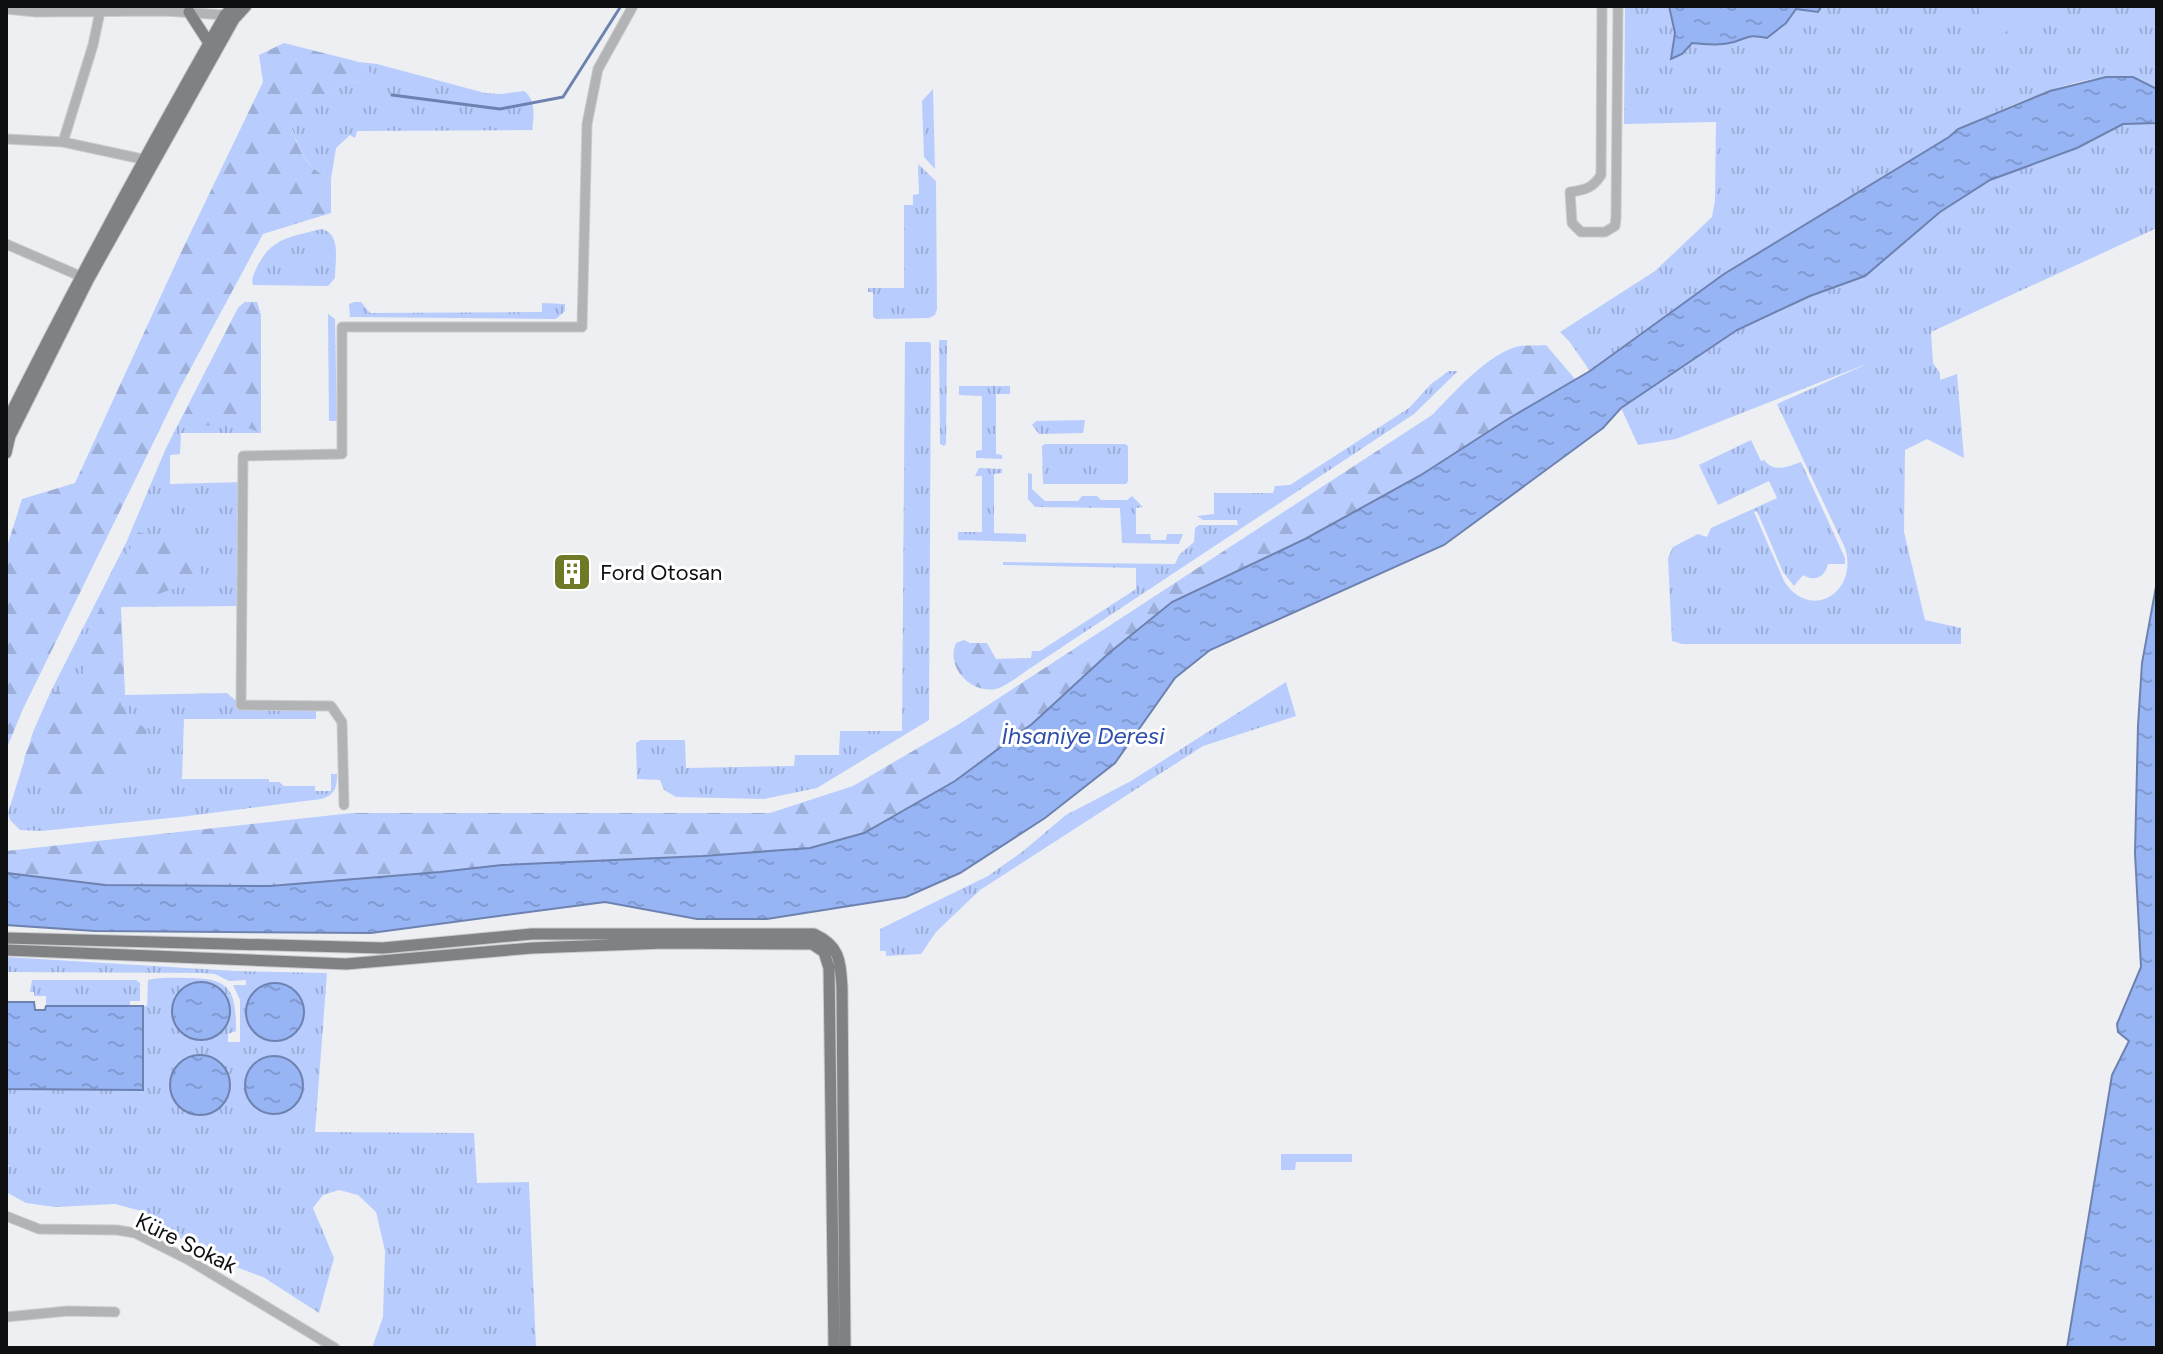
<svg xmlns="http://www.w3.org/2000/svg" width="2163" height="1354" font-family="Figtree,sans-serif">
	<style>
		.grass { fill: url(#grass-tufts) }
		.forest { fill: url(#forest-firs) }
		.pitch { fill: #b8cdfd }
		.water { fill: url(#water-ripples); stroke: #6e82b0; stroke-width: 2 }
		.lines { fill: none; stroke-linecap: round; stroke-linejoin: round }
		.stream { stroke: #6e82b0; stroke-width: 3 }
		.minor-casing { stroke: #c9cbce; stroke-width: 11 }
		.major-casing { stroke: #c9cbce; stroke-width: 13 }
		.minor { stroke: #b2b3b4; stroke-width: 9 }
		.major { stroke: #7f8183; stroke-width: 11 }
		.labels { text-anchor: middle; dominant-baseline: central; stroke-width: 6; stroke-linejoin: round; paint-order: stroke }
		.poi-label { font-size: 22px; fill: #0e0f10; stroke: #fff; text-anchor: start }
		.street-label { font-size: 22px; fill: #0e0f10; stroke: #fff }
		.water-label { font-size: 24px; font-style: italic; fill: #2e4eab; stroke: #fff }
	</style>
	<defs>
		<pattern id="grass-tufts" width="24" height="20" patternUnits="userSpaceOnUse" patternTransform="scale(2)"><rect width="24" height="20" fill="#b8cdfd"/><path d="M3 7l-1-3M5 7V3M7 7l1-3M15 17l-1-3M17 17v-4M19 17l1-3" fill="none" stroke="#9dafd8"/></pattern>
		<pattern id="forest-firs" width="22" height="20" patternUnits="userSpaceOnUse" patternTransform="scale(2)"><rect width="22" height="20" fill="#b8cdfd"/><path d="M5 1l3.5 6h-7zM16 11l3.5 6h-7z" fill="#9dafd8"/></pattern>
		<pattern id="water-ripples" width="26" height="14" patternUnits="userSpaceOnUse" patternTransform="scale(2)"><rect width="26" height="14" fill="#97b4f5"/><path d="M2 4q2-2 4 0t4 0M15 11q2-2 4 0t4 0" fill="none" stroke="#819ad1"/></pattern>
	</defs>
	<rect width="100%" height="100%" fill="#edeff2"/>
	<path class="grass" d="M1625,6h532v83c-9,-5 -19,-11 -29,-12 -50,-5 -124,32 -170,52l-9,8 -225,137 -134,97 -21,-30 -9,-9 95,-61 57,-54 3,-17 1,-78 -92,2z
		M359,62l18,2 108,29 16,1 23,-3c12,8 10,26 8,39l-175,1 -2,7 -5,-3 -14,13 -5,31c-26,-12 -29,-26 -40,-52l22,-27 33,-16 29,-6z
		M933,89l2,80 -11,-12 -2,-56z
		M2142,122l15,1v105l-226,104 2,31 7,10v7l17,-6 7,84 -37,-19 -22,11 -1,82 21,88 36,8v16h-279l-10,-3 -4,-83 5,-11 25,-13 9,3 4,-9 66,-30 -8,-17 -51,24 -19,-40 52,-25 10,21 3,-1c10,13 23,7 37,2l44,96v6h-17c-3,13 -13,18 -25,11l-9,11 -11,-14 -26,-61 -3,1 30,69c26,41 75,12 61,-33l-68,-144 92,-41 -193,76 -38,6 -17,-37 116,-78 73,-34 55,-20 75,-64 50,-32 87,-32 46,-24z
		M918,164l18,17 1,128 -2,6 -6,3 -53,1 -3,-2v-25h-5v-4h36v-83h9v-10l6,-1z
		M321,229c21,4 14,32 14,49l-7,8 -75,-1c-2,-7 1,-11 4,-18 15,-30 34,-30 64,-38z
		M245,302h12l4,14v117h-80l-1,21 -10,1v29l73,-2 -1,124 -121,1 4,88 102,-2 14,12 75,5v9h-132l-2,60h87v3h10l5,4h31v5h16v-17h6c0,14 -2,21 -16,25l-141,18 -139,14 -21,-1 -10,-10 -2,-7 25,-81 18,-41 75,-148 40,-95 72,-140z
		M354,302h7l9,11 172,-1v-9l23,1v7l-9,8 -206,-2 -1,-13z
		M328,314l7,5 2,102h-8z
		M939,340h8l-1,104 -2,2 -4,-2z
		M905,342h25l1,4 -2,374 -112,68 -53,11 -88,-2 -12,-7 -4,-10 -23,-1 -1,-36 5,-3h44l1,28 108,-2 1,-11h44l1,-24h62z
		M1449,371h9l-44,43 -385,255 -4,-11h6l1,-7h8l96,-62v-21l-133,-3v-3l172,2 4,-9 15,-13 1,-14 4,-3h39l-1,-5h-34l-6,-4 17,-2v-21h59l2,-7 15,-1 119,-77 22,-24z
		M959,386h51v8h-14v60l6,1v4l-26,-1v-7l6,-1v-54l-23,-1z
		M1085,420l-2,13 -44,1 -7,-9 4,-4z
		M1045,444h80l3,2v35l-2,3h-83l-1,-38z
		M979,468l23,1v4l-8,1v59l32,1v8l-68,-2v-8h24v-56h-7z
		M1028,473l4,1v15l13,12h33l4,-5h15l4,4h26l5,-4 11,11 -7,1v26h14l1,6h15l1,-6h16l-4,10 -57,-1 -2,-35 -85,-1 -7,-8z
		M1286,682l10,34 -93,30 -223,144 -44,42 -15,22 -35,2v-5h-6v-22l108,-53 34,-24 44,-37 65,-34z
		M6,957l230,14 91,2 -12,159 159,1 3,50 52,-1 7,166h-164l11,-31 2,-66 -9,-39 -18,-17 -19,-5 -16,5 -10,13 21,50 -15,55 -56,-36 -35,-13 -26,-17 -32,-13 -25,-22 -30,-8 -60,3 -29,-4 -20,-11v-25l6,-1 -6,-1v-76l137,1v-84h4l1,-26c13,-3 26,-2 39,-2 43,0 49,11 49,53l-8,3v8h12v-42l-7,-15h13v-5l-17,1 -14,-7 -14,-1 -195,-1z
		M32,980h104l4,3v18h-10v6l-84,-1v-10h-12v-4h-4z
		M1281,1154h71v8h-56l-1,8h-14z"/>
	<path class="forest" d="M284,43l75,19 17,16 -30,6 -32,16 -23,27c10,26 14,40 40,52v34l-68,21 -84,156 -156,319 -17,41v-200l16,-51 53,-16 101,-220 87,-181 -4,-27z
		M245,302h12l4,14v117l-21,-8 -62,1 60,-118z
		M1546,345l29,34 -154,96 -116,64 -133,63 -63,51 -77,71 -77,57 -91,52 -54,15 -107,8 -201,9 -62,7 -170,14 -165,-1 -99,-12v-22l346,-38h418l83,-27 106,-62 473,-309c22,-22 57,-63 88,-69 8,-1 17,0 26,-1z
		M138,532l40,11 22,17 2,19 -82,28 5,89 -4,9 25,25 3,20 -26,30 -27,16 -18,2 -28,-10 -26,-30 26,-63 35,-20v-23l11,-18 -2,-13z
		M964,640l6,3h17l9,16 29,-1 4,11c-9,6 -22,17 -33,20 -24,5 -51,-21 -40,-46z"/>
	<path class="pitch" d="M1978,6h88l-74,32z"/>
	<path class="water" d="M1669,6h152v1l-3,5 -22,-3 -10,14 -19,15c-19,-4 -17,-1 -33,4 -14,4 -28,2 -42,1l-10,11 -11,5 4,-26z
		M2106,77h27l24,12v34l-34,1 -46,24 -87,32 -50,32 -75,64 -55,20 -73,34 -116,78 -18,20 -159,117 -234,105 -35,28 -60,85 -70,55 -85,55 -54,24 -139,22h-70l-92,-17 -234,31 -276,-2 -89,-6v-52l99,12 165,1 170,-14 62,-7 201,-9 107,-8 54,-15 91,-52 77,-57 77,-71 63,-51 133,-63 116,-64 87,-56 82,-48 134,-97 225,-137 9,-8 92,-38z
		M2157,581v767h-90l45,-273 17,-34 -11,-9 -1,-8 24,-57 -6,-114 3,-127 4,-63z
		M172 1011a29 29 0 1 1 58 0a29 29 0 1 1-58 0Z
		M246 1012a29 29 0 1 1 58 0a29 29 0 1 1-58 0Z
		M6,1002h28l1,8h10l1,-4h97v84l-137,-1z
		M170 1085a30 30 0 1 1 60 0a30 30 0 1 1-60 0Z
		M245 1085a29 29 0 1 1 58 0a29 29 0 1 1-58 0Z"/>
	<g class="lines">
		<path class="stream" d="M392,95l108,14 63,-12 58,-91"/>
		<g class="minor-casing">
			<path id="minor" d="M1602,6l-1,169c-8,13 -16,15 -31,17l2,31 9,9h24l10,-6 1,-8 2,-212
				M6,9l30,3 129,-1 60,4
				M6,139l57,3 79,17
				M63,142l30,-97 8,-38
				M6,244l74,32
				M344,805l-2,-83 -11,-16 -90,-1 2,-249 99,-2v-127h240l5,-203 11,-55 35,-63
				M6,1216l33,13 78,1 18,3 52,26 148,89
				M6,1317l62,-6 47,1"/>
		</g>
		<g class="major-casing">
			<path id="major" d="M189,12l20,31
				M6,423c69,-138 142,-273 219,-408l9,-9
				M6,453l4,-17 78,-156 146,-261 12,-13
				M6,938l377,10 149,-14h282c26,12 26,26 28,53l3,361
				M6,950l340,14 186,-16 133,-5 147,1 12,8 5,16 5,380"/>
		</g>
		<use href="#minor" class="minor"/>
		<use href="#major" class="major"/>
	</g>
	<defs>
		<g id="building-square" transform="scale(2)"><rect x="-9" y="-9" width="18" height="18" rx="4" fill="#707a26" stroke="#fff"/><path d="M-4-6H4V6H1V3H-1V6H-4ZM-2.5-4.3h1.7v1.8h-1.7ZM.8-4.3h1.7v1.8H.8ZM-2.5-1h1.7V.8h-1.7ZM.8-1h1.7V.8H.8Z" fill="#fff"/></g>
	</defs>
	<g fill-rule="evenodd">
		<use href="#building-square" x="572" y="572"/>
	</g>
	<g class="labels">
		<g class="poi-label">
			<text x="600" y="572">Ford Otosan</text>
		</g>
		<g class="street-label">
			<text transform="translate(186 1243) rotate(26)">Küre Sokak</text>
		</g>
		<g class="water-label">
			<text x="1083" y="735">İhsaniye Deresi</text>
		</g>
	</g>
	<rect width="2163" height="1354" fill="none" stroke="#0e0f10" stroke-width="16"/>
</svg>
